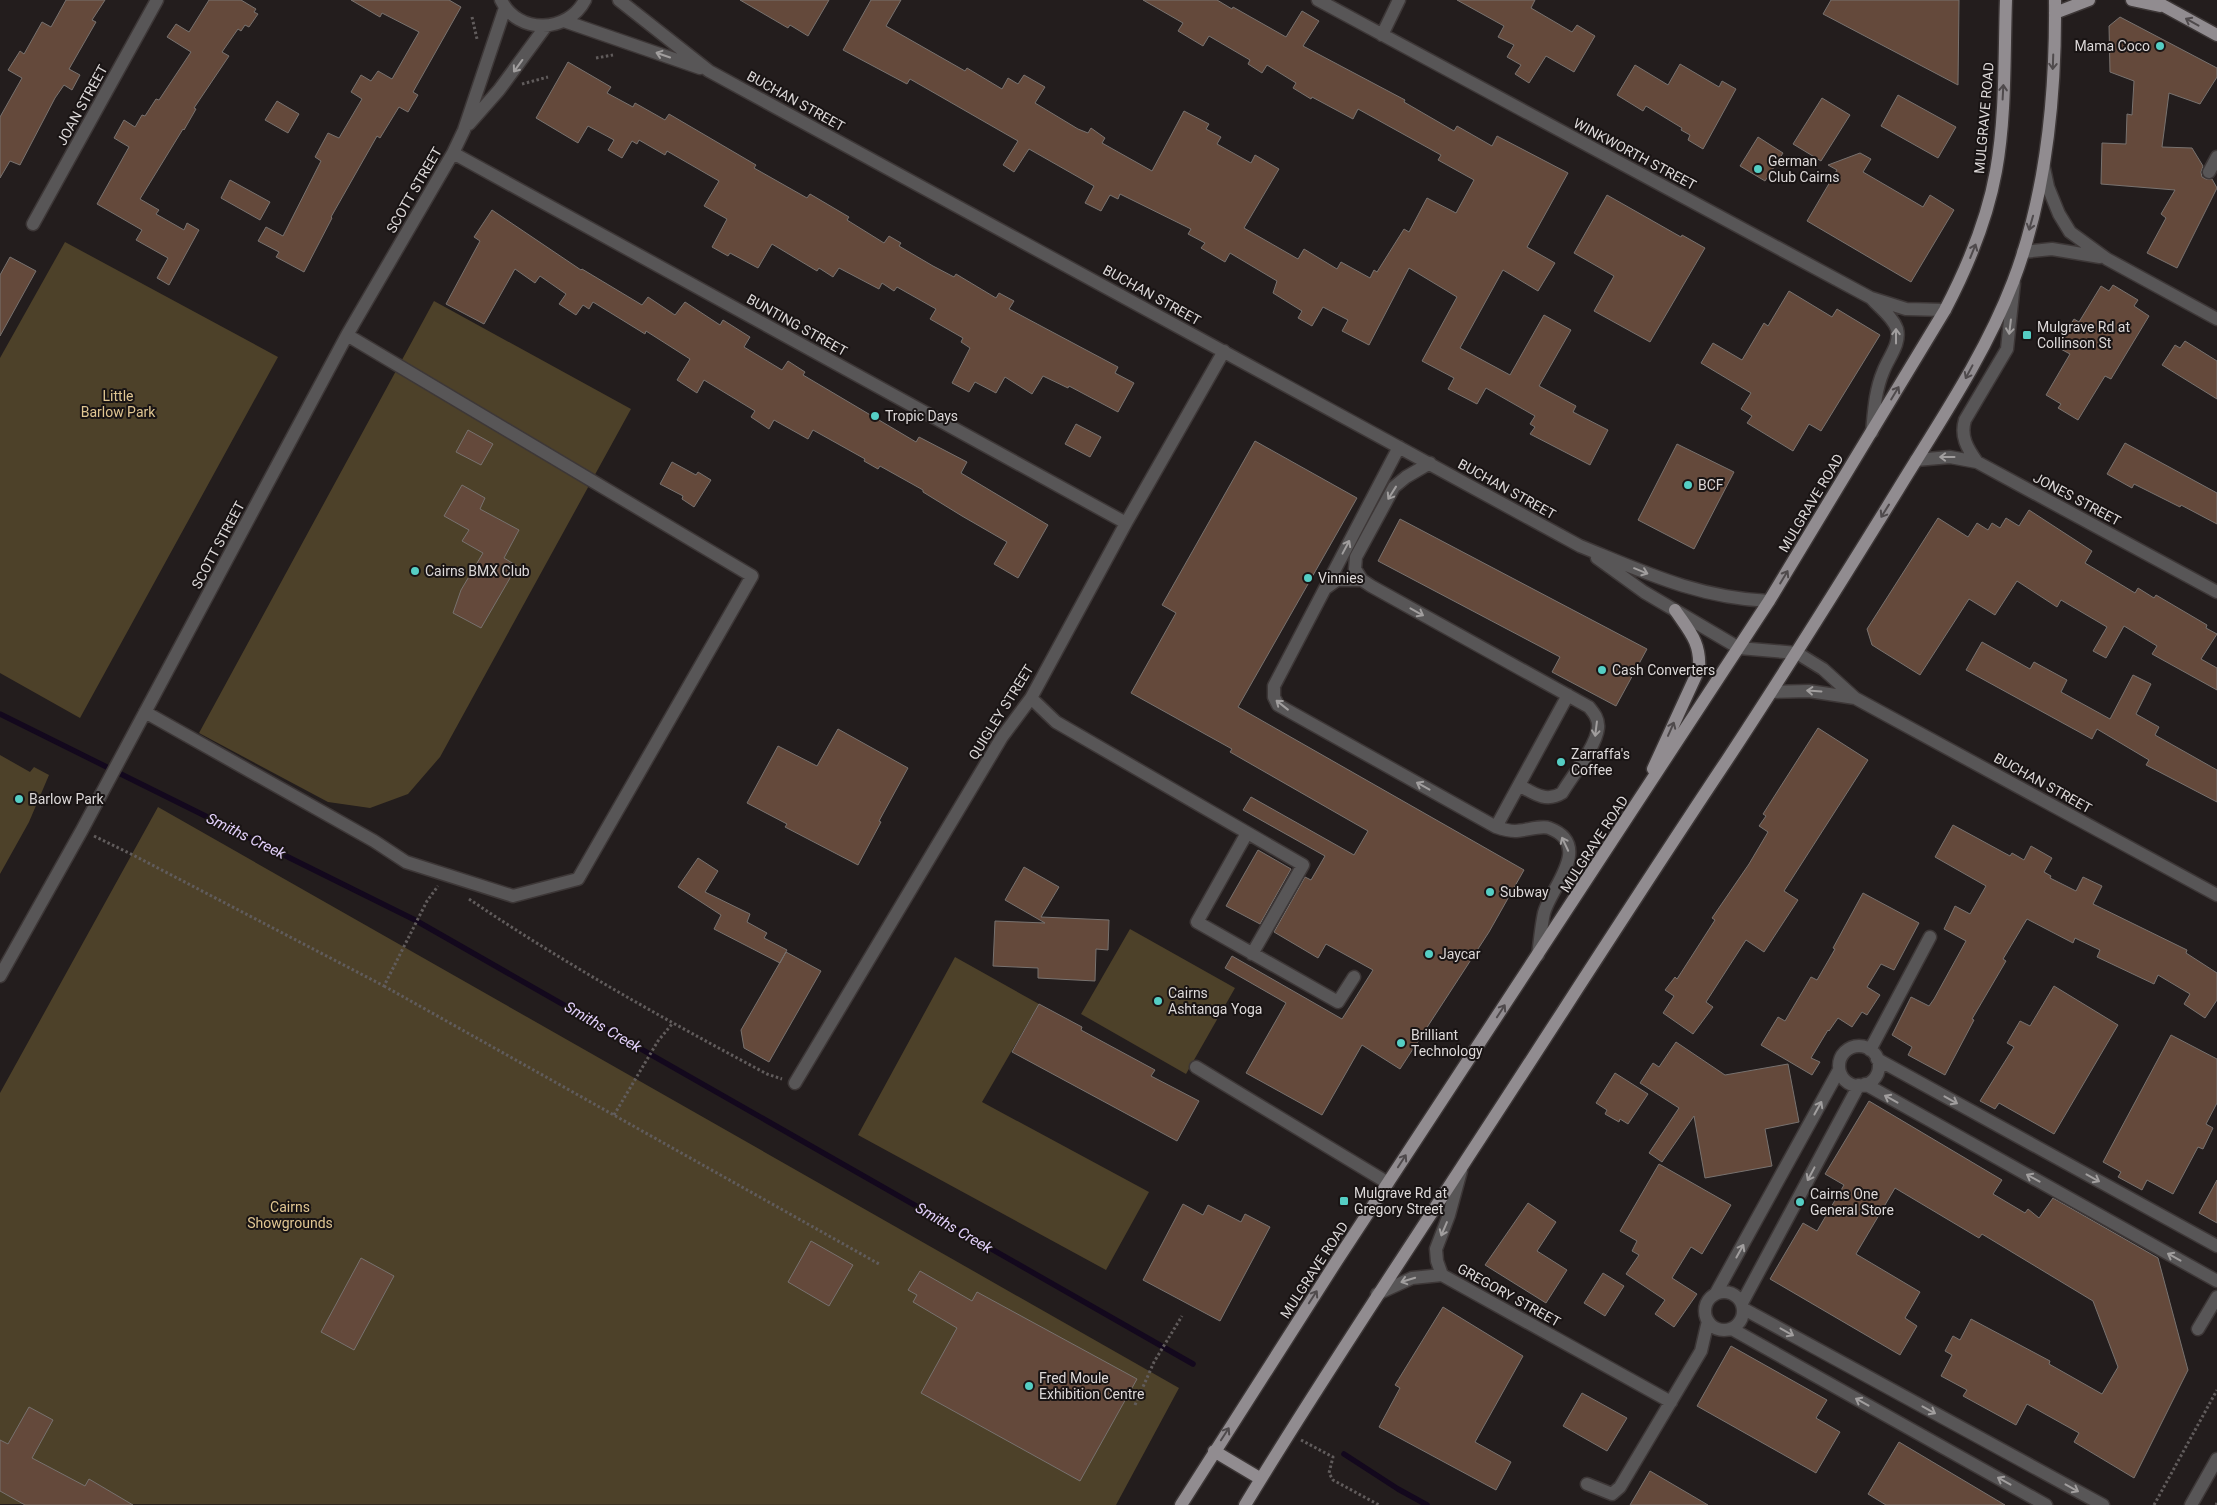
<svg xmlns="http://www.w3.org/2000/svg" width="2217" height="1505" font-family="Roboto,sans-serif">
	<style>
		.green { fill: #4d4129 }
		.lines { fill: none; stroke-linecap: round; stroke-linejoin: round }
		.stream { stroke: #13081d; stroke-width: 5.5 }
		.building { fill: #64493b; stroke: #78726f }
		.minor-casing { stroke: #3d3737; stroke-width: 15 }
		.major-casing { stroke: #3d3737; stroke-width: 15 }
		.path { stroke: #615c5c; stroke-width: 3; stroke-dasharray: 2.5 2.5; stroke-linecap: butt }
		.minor { stroke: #585657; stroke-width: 12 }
		.major { stroke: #918c90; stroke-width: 12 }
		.oneway { stroke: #4f4a4c }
		.oneway2 { stroke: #a19e9e }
		.poi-dot { fill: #55cec4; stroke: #191414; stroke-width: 2 }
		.labels { text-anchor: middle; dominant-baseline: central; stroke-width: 4; stroke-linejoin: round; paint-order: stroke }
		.poi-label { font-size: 14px; fill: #ddd9d9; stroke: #191414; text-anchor: start }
		.street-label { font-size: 14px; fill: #ddd9d9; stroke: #191414 }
		.park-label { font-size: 14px; fill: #e0c692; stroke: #191414 }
		.water-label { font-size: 15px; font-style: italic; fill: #e1cff9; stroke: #191414 }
	</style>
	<rect width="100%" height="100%" fill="#231d1d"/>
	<path class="green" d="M65,242l213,115 -198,361 -80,-45v-315z
		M434,301l197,108 -191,348 -32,37 -38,14 -42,-6 -129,-69z
		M0,755l30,17 4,-5 15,8 -20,47 -29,52z
		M158,807l1021,581 -63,117 -1116,-1v-411z
		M1130,929l105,59 -49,86 -105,-60z
		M955,957l84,47 -57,98 167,90 -43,78 -248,-135z"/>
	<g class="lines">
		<path class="stream" d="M0,714l415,206 778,444
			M1344,1454l54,35 29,16"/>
	</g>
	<path class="building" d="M66,0h39l-13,20 4,2 -27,47 11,6 -8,15 -8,-5 -9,13 -35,67 -10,-4 -10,17v-61l22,-39 -14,-8 12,-19 4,3 18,-32 9,5z
		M209,0h32l15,9 -2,3 4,2 -9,13 -4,-2 -4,6 -3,-2 -16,23 7,4 -35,52 2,1 -12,21 -1,-1 -43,70 19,11 -3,4 28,16 3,-7 12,7 -30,55 -12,-7 11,-20 -32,-18 6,-10 -45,-26 32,-57 -15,-9 10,-18 11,7 7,-12 3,1 11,-17 3,1 32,-48 -24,-15 9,-13 13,8z
		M351,0h98l12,7 -48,85 5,3 -10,17 -9,-5 -19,31 -3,-2 -46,81 1,1 -28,54 -28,-15 3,-5 -21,-11 8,-14 17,9 38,-75 -6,-4 13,-24 11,5 23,-39 -11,-7 10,-17 10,6 7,-10 14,8 27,-47 -37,-19 -2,4z
		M740,0h89l-21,36 -18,-11 -2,3z
		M871,0h30l-15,26 79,45 2,-3 35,21 6,-11 10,6 6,-9 21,12 -10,16 43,26 10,4 3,-5 14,10 -3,5 50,28 32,-60 25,13 -3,5 15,8 -4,7 34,19 4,-8 24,14 -35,59 54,31 6,-10 33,20 4,-7 29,16 4,-8 3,2 27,-43 5,3 18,-34 29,15 18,-33 -36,-20 3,-5 -83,-46 -5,10 -41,-22 -1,2 -18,-11 3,-5 -29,-18 -5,8 -14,-9 2,-4 -41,-24 -6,10 -25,-15 5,-8 -40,-23h74l15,9 1,-2 53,30 16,-26 17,10 -16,25 102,54 -1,2 50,29 3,-5 35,20 5,-10 71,37 -41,74 28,16 -17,28 -35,-21 -43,78 50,27 34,-60 27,15 -32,56 37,20 -3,6 35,18 -18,35 -60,-31 5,-7 -5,-3 5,-8 -49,-28 -9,16 -29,-15 6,-11 -32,-17 35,-64 -48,-29 -40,77 -27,-14 6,-11 -25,-13 -11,19 -14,-8 4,-7 -29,-18 4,-12 -47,-28 -5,9 -24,-14 4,-5 -17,-9 3,-5 -71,-35 -2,5 -8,-4 -9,16 -16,-8 9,-17 -65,-37 -15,23 -11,-7 15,-24 -108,-62 -3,5 -64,-34z
		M1457,0h78l-4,8 41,24 5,-7 18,11 -21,36 -28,-16 -17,27 -14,-9 6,-9 -14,-8 7,-12 -16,-8 6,-11z
		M1831,0h128l-1,85 -135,-71z
		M2120,17l97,51v9l-17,27 -31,-11 -7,54 30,1 11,18 -2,6 1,5 4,2h6l5,9 -40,80 -30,-15 19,-35 -5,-4 14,-24 -74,-6 1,-41 24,1 1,-30 5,1 2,-34 -24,-9 -1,-46z
		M568,62l43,25 -4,6 26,14 2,-4 30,17 4,-6 87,51 -2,3 53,30 3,-4 39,23 -2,3 37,23 5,-7 12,7 -2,3 34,20 21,11 2,-3 40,24 3,-5 15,8 -5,8 109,58 -3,6 19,10 -16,29 -49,-26 -1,2 -25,-12 -11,18 -27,-17 -9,16 -21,-11 -6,10 -17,-9 18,-35 -9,-6 2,-4 -33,-19 6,-10 -39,-22 -3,4 -12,-8 -3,6 -40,-21 -6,9 -14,-9 -2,3 -45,-27 -14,24 -28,-15 -2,3 -16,-9 15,-28 -23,-13 15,-25 -52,-30 -2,4 -26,-15 -2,4 -5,-3 -10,17 -14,-8 6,-10 -26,-14 -10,17 -42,-25z
		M1680,64l39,23 3,-6 14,8 -33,60 -15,-9 2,-5 -9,-5 1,-2 -36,-22 -3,5 -26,-16 18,-30 33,20z
		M1898,95l58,32 -18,31 -57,-32z
		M1822,98l28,17 -29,46 -28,-17z
		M277,101l22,13 -11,19 -23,-13z
		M1758,137l25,16 -18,28 -25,-15z
		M1860,153l11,6 -8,13 60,35 7,-12 24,15 -43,72 -104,-61 30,-51 -9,-5z
		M230,180l40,22 -10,18 -39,-22z
		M1607,195l74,42 1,-2 23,13 -55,94 -56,-31 20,-35 -40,-23z
		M492,210l89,60 1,-1 60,36 6,-8 27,18 10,-13 35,23 3,-5 27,17 -6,10 38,23 6,-9 17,11 -2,3 113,67 3,-5 48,25 -6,11 87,52 -30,53 -24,-14 13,-22 -45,-26 -39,-24v-2l-43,-24 -2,3 -14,-8 1,-2 -52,-29 -5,9 -34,-19 -5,9 -18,-12 4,-6 -51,-31 -7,13 -20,-13 13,-21 -44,-28 -1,3 -52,-32 -4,7 -6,-4 -7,10 -17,-11 7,-10 -26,-18 -5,7 -20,-14 -31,55 -38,-20 34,-63 -6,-4z
		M10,257l26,14 -36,65v-61z
		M2113,285l25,15 -4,6 15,10 -38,63 -6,-3 -27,44 -20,-12 3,-4 -15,-9 24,-41 -13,-7 17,-28 5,3 22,-36 8,5z
		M1789,291l43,26 5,-8 43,26 -59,96 -12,-7 -16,27 -46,-28 5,-7 -11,-7 10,-16 -50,-30 12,-20 29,17 22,-37 4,3z
		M2185,341l32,20v38l-55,-34 13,-20 5,3z
		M1076,424l25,13 -11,20 -25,-13z
		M468,430l25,14 -12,21 -25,-13z
		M1255,441l102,57 -119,209 286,163 -35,62 -89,137 -38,-24 -40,70 -76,-42 40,-70 -61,-35 7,-12 110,63 31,-49 -47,-26 -8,14 -44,-26 31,-55 6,3 14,-24 -82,-46 8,-13 103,58 14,-24 -138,-79 2,-3 -101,-56 45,-80 -14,-8z
		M2125,443l92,50v31l-36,-19 -1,2 -46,-23 -2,4 -25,-14z
		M1677,444l57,28 -40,77 -56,-29z
		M672,462l24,13 2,-3 13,8 -17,27 -12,-8 1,-3 -23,-12z
		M462,485l23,13 -5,11 39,21 -15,28 13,8 -36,62 -28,-15 8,-23 22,-37 -21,-12 7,-11 -25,-14z
		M2029,510l63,41 -7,12 50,30 3,-5 16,10 2,-3 51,30 -1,3 11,6 -16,25 16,9v22l-65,-36 5,-8 -33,-20 -18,32 -13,-7 14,-24 -46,-27 -4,7 -40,-26 -22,34 -26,-16 -49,76 -48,-30 -5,-16 71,-111 30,19 9,-14 11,7 4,-7 8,5 6,-10 13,8z
		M1400,519l247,130 -31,57 -64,-34 8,-15 -182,-96z
		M1982,642l48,27 4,-7 33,18 -6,12 49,27 23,-44 18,9 -15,30 23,13 -4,8 62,35v32l-71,-37 3,-5 -52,-31 -5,10 -126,-69z
		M1818,728l50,32 -84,131 14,9 -34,52 -18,-12 -40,62 7,5 -20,27 -30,-21 11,-17 -9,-6 10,-13 2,2 38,-59 -3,-2 37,-54 19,-32 -9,-6 7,-10 -3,-2z
		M838,729l70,39 -29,53 2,1 -23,43 -73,-38 2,-3 -40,-21 31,-57 39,20z
		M1953,825l57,31 2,-3 12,7 7,-14 21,12 -8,14 7,4 -1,2 26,13 7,-14 19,9 -9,18 94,46 -1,3 31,20v27l-12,18 -21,-14 6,-10 -32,-19 -4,9 -57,-27 3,-7 -25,-12 -2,5 -46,-24 -24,40 3,2 -34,58 2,1 -29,55 -37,-20 4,-8 -20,-12 19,-38 18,9 5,-7 32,-58 -22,-12 11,-23 15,8 16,-28 -51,-29z
		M1258,850l33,19 -31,55 -34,-18z
		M698,858l20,13 -13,21 45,22 -3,8 20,11 -3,5 23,12 -7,13 -66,-34 7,-14 -43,-28z
		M1024,867l35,20 -18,30 68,3 -1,30 -12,-1 -1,32 -57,-3v-10l-45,-2 2,-45 50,2 -40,-23z
		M1863,893l56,30 -25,47 -13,-6 -14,23 13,8 -13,20 -5,-3 -10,15 -14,-9 -9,13 -1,-1 -17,28 9,4 -8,13 -51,-30 17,-28 7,4 26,-44 6,3 18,-31 -2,-1z
		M786,952l35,19 -52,91 -25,-14 -3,-18z
		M2054,986l64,39 -64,109 -55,-31 -4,6 -15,-8 34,-54 -7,-4 13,-22 10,5z
		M1039,1004l43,23 -1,3 74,40 -4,6 48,25 -22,40 -165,-89z
		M2171,1035l46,24v44l-11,21 7,4 -10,21 -5,-2 -25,47 -26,-14 -5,10 -24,-13 3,-5 -18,-10z
		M1676,1042l49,33 63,-11 11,58 -34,7 7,37 -67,12 -11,-62 -32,46 -13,-9 30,-45 -39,-25 13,-20 6,4z
		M1615,1073l33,21 -20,30 -8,-5 -1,3 -14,-8 2,-4 -11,-7z
		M1869,1101l133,79 -9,14 32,19 3,-4 11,9 14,-20 105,60 30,112 -54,108 -60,-36 5,-9 -52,-29 -11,21 -53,-29 4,-6 -26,-14 11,-21 -7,-4 8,-15 7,4 11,-21 79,42 -1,3 53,30 16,-27 -25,-66 -111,-67 -3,4 -84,-50 -39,66 64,38 -15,26 12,8 -17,29 -130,-76 33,-56 14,8 27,-46 -19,-11z
		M1659,1164l72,41 -29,49 -11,-7 -19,31 25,16 -23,33 -19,-13 10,-14 -39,-26 13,-19 -7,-4 5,-10 -17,-10z
		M2217,1180v43l-18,-10z
		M1528,1203l28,19 -19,29 30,19 -21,33 -61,-38z
		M1183,1204l20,11 5,-10 33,17 4,-8 25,13 -50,94 -77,-41z
		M811,1241l42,24 -24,41 -41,-24z
		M361,1258l33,18 -40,74 -33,-18z
		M920,1271l52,30 5,-9 160,87 -57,102 -159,-88 36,-65 -44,-26 4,-7 -9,-5z
		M1603,1273l21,13 -19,30 -21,-13z
		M1443,1307l80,49 -48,86 36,20 -15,28 -117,-63 21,-39 -5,-3z
		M1731,1346l96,54 -11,18 24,14 -24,41 -119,-67z
		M1582,1393l45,25 -20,33 -44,-25z
		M29,1407l24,13 -21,38 53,28 4,-7 44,26h-108l-25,-14v-51l8,4z
		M1899,1442l106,63h-119l-18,-11z
		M1650,1471l58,34h-78z"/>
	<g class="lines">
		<g class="minor-casing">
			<path id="minor" d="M501,0c17,35 67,33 84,0
				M619,0l90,71 871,475c64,26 118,52 189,55
				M1318,0l553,298 35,11 39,1
				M564,21l136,47
				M1382,35l17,-35
				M469,124l30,-34 47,-64
				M453,153l673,370
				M2044,168l4,19 11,27 11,18 37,27 110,60
				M2209,172l8,-15
				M33,224l124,-224
				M2023,252l29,-3 48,8
				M1872,432c2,-20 3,-41 11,-60 5,-14 18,-28 14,-43 -4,-12 -17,-21 -25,-30
				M1399,447l-125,239v11l4,8 218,122c6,2 13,4 19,4 10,0 26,-6 34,-3 45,17 2,59 -5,85 -3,14 -4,28 -6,42
				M1916,460l34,-3 27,5 240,130
				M1977,462c-10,-14 -17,-26 -12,-42l42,-71 7,-66
				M1430,463l-24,14 -12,10 -38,70 -1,12 7,11 9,6 218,121c5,6 10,12 9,21 -2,19 -26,48 -36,65 -16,10 -29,0 -43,-8
				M1597,558l47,34 95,56 58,5 26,16 32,29 362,197
				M1326,588l11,-8h25
				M1772,692l37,-1 46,7
				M1031,698l25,24 247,143 -51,89
				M145,712l229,129 32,21 107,34 65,-17 174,-303 -405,-241
				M1496,827l72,-132
				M1247,833l-50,89 141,80 16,-25
				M0,976l82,-146 265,-495 106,-182 11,-23 41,-122
				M1839 1066a20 20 0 1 1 40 0a20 20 0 1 1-40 0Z
				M1870,1050l60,-113
				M1877,1059l340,187
				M1196,1067l192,116
				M795,1083l207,-346 29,-39 95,-175 98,-172
				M1865,1084l352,197
				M1442,1275l-5,-14 -1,-12 13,-34 12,-44
				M1705 1311a19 19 0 1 1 38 0a19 19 0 1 1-38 0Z
				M1716,1293l123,-223
				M1377,1294l35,-16 30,-3 229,127
				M1742,1303l117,-218
				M1744,1309l359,196
				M1732,1329l314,176
				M2198,1329l19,-32
				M1587,1484l25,10 8,-7 81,-136 7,-30
				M2191,1505l26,-46"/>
		</g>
		<g class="major-casing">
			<path id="major" d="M2132,0l28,6
				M2153,0l64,35
				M2055,13l34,-13
				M1653,769l46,-100c2,-27 -10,-38 -24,-59
				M1214,1451l47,28
				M1181,1505l155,-243 433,-661 176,-291c23,-44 42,-89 51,-139 10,-55 8,-115 10,-171
				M1245,1505c69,-114 143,-225 216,-337 89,-136 176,-273 266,-408 59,-90 116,-181 172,-272 41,-67 86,-133 114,-206 34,-89 43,-187 42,-282"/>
		</g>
		<path class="path" d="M472,17l5,22
			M596,58l17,-3
			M522,84l26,-7
			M94,836l39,19 251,131 43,-85 11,-15
			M469,899c96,65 195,120 298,175l15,5
			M384,986l495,278
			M614,1115l44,-74 14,-17
			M1135,1405l19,-43 28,-46
			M1301,1440l32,17 -4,16 4,7 46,25
			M2154,1505l63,-115
			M2216,1505l1,-2"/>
		<use href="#minor" class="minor"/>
		<use href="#major" class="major"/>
	</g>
	<defs><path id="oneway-shaft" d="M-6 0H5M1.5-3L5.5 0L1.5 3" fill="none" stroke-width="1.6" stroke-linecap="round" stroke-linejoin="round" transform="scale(1.25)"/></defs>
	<g class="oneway">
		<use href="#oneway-shaft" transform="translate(2192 22) rotate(-151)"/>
		<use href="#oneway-shaft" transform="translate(2053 62) rotate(92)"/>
		<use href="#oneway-shaft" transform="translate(2003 92) rotate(-87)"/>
		<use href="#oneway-shaft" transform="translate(2031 223) rotate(106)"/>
		<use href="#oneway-shaft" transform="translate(1973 251) rotate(-68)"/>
		<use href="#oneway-shaft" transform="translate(1969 372) rotate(118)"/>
		<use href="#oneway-shaft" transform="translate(1895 393) rotate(-59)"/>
		<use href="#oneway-shaft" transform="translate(1885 511) rotate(122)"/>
		<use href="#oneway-shaft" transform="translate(1784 577) rotate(-59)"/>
		<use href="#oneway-shaft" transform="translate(1671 729) rotate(-66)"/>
		<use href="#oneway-shaft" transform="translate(1501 1011) rotate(-57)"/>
		<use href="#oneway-shaft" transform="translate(1402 1161) rotate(-57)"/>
		<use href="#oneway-shaft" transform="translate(1313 1297) rotate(-57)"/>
		<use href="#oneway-shaft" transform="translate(1225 1434) rotate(-57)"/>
	</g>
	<g class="oneway2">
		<use href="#oneway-shaft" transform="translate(663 55) rotate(-161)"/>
		<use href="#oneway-shaft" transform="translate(518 66) rotate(126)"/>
		<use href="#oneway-shaft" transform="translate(2010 327) rotate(97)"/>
		<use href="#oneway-shaft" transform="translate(1896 336) rotate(-90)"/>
		<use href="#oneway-shaft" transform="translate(1947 457) rotate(180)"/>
		<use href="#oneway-shaft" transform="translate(1392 493) rotate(122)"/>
		<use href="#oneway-shaft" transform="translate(1346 547) rotate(-62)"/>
		<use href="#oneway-shaft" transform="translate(1641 571) rotate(22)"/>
		<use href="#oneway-shaft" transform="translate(1417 612) rotate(29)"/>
		<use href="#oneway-shaft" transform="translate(1814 691) rotate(-176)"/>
		<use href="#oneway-shaft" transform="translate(1282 705) rotate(-142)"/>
		<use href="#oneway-shaft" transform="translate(1596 729) rotate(97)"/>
		<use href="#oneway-shaft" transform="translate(1423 786) rotate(-151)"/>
		<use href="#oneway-shaft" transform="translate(1565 844) rotate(-115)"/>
		<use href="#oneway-shaft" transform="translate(1891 1099) rotate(-151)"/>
		<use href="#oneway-shaft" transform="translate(1951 1100) rotate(29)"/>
		<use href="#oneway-shaft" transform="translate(1818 1108) rotate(-61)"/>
		<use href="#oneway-shaft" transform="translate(1811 1174) rotate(118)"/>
		<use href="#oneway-shaft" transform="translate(2033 1178) rotate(-151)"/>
		<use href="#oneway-shaft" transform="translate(2093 1178) rotate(29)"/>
		<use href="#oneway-shaft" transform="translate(1444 1229) rotate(113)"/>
		<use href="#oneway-shaft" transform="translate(1740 1251) rotate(-61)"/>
		<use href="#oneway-shaft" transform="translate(2174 1257) rotate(-151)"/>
		<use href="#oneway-shaft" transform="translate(1408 1280) rotate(163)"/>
		<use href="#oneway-shaft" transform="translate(1787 1332) rotate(29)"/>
		<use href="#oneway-shaft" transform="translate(1862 1402) rotate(-151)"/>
		<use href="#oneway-shaft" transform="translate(1929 1410) rotate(29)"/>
		<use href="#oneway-shaft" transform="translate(2004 1481) rotate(-151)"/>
		<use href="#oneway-shaft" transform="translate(2072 1488) rotate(29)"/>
	</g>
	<g class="poi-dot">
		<circle cx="2160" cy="46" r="5"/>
		<circle cx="1758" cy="169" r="5"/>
		<rect x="2022" y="330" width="10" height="10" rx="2.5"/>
		<circle cx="875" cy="416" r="5"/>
		<circle cx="1688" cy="485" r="5"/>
		<circle cx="415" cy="571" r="5"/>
		<circle cx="1308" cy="578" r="5"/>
		<circle cx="1602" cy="670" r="5"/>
		<circle cx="1561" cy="762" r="5"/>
		<circle cx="19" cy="799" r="5"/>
		<circle cx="1490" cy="892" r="5"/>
		<circle cx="1429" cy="954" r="5"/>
		<circle cx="1158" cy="1001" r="5"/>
		<circle cx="1401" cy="1043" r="5"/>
		<rect x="1339" y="1196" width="10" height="10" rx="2.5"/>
		<circle cx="1800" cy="1202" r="5"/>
		<circle cx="1029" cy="1386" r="5"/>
	</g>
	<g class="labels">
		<g class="poi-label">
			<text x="2150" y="46" text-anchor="end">Mama Coco</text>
			<text x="1768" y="161">German<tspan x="1768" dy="16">Club Cairns</tspan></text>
			<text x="2037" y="327">Mulgrave Rd at<tspan x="2037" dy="16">Collinson St</tspan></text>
			<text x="885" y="416">Tropic Days</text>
			<text x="1698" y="485">BCF</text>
			<text x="425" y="571">Cairns BMX Club</text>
			<text x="1318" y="578">Vinnies</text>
			<text x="1612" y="670">Cash Converters</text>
			<text x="1571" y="754">Zarraffa's<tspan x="1571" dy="16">Coffee</tspan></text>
			<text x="29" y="799">Barlow Park</text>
			<text x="1500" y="892">Subway</text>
			<text x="1439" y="954">Jaycar</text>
			<text x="1168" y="993">Cairns<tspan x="1168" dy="16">Ashtanga Yoga</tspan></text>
			<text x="1411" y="1035">Brilliant<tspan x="1411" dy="16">Technology</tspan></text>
			<text x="1354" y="1193">Mulgrave Rd at<tspan x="1354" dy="16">Gregory Street</tspan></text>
			<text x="1810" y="1194">Cairns One<tspan x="1810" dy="16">General Store</tspan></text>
			<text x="1039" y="1378">Fred Moule<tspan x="1039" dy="16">Exhibition Centre</tspan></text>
		</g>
		<g class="street-label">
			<text transform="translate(796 101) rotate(29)">BUCHAN STREET</text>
			<text transform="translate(82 105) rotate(-61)">JOAN STREET</text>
			<text transform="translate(1984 118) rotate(-85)">MULGRAVE ROAD</text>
			<text transform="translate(1635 154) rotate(28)">WINKWORTH STREET</text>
			<text transform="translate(414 190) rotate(-60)">SCOTT STREET</text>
			<text transform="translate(1152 295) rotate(29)">BUCHAN STREET</text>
			<text transform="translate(797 325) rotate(29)">BUNTING STREET</text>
			<text transform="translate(1507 489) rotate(29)">BUCHAN STREET</text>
			<text transform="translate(2077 499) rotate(28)">JONES STREET</text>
			<text transform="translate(1811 503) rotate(-59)">MULGRAVE ROAD</text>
			<text transform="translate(218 545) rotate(-62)">SCOTT STREET</text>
			<text transform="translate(1001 712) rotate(-58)">QUIGLEY STREET</text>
			<text transform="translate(2043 783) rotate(29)">BUCHAN STREET</text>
			<text transform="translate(1594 844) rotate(-57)">MULGRAVE ROAD</text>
			<text transform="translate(1314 1270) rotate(-57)">MULGRAVE ROAD</text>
			<text transform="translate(1509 1295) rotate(29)">GREGORY STREET</text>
		</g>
		<g class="park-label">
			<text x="118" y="396">Little<tspan x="118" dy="16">Barlow Park</tspan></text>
			<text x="290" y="1207">Cairns<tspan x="290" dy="16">Showgrounds</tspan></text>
		</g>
		<g class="water-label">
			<text transform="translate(246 836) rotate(26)">Smiths Creek</text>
			<text transform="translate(603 1027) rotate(30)">Smiths Creek</text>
			<text transform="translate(954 1228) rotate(30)">Smiths Creek</text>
		</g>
	</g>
</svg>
